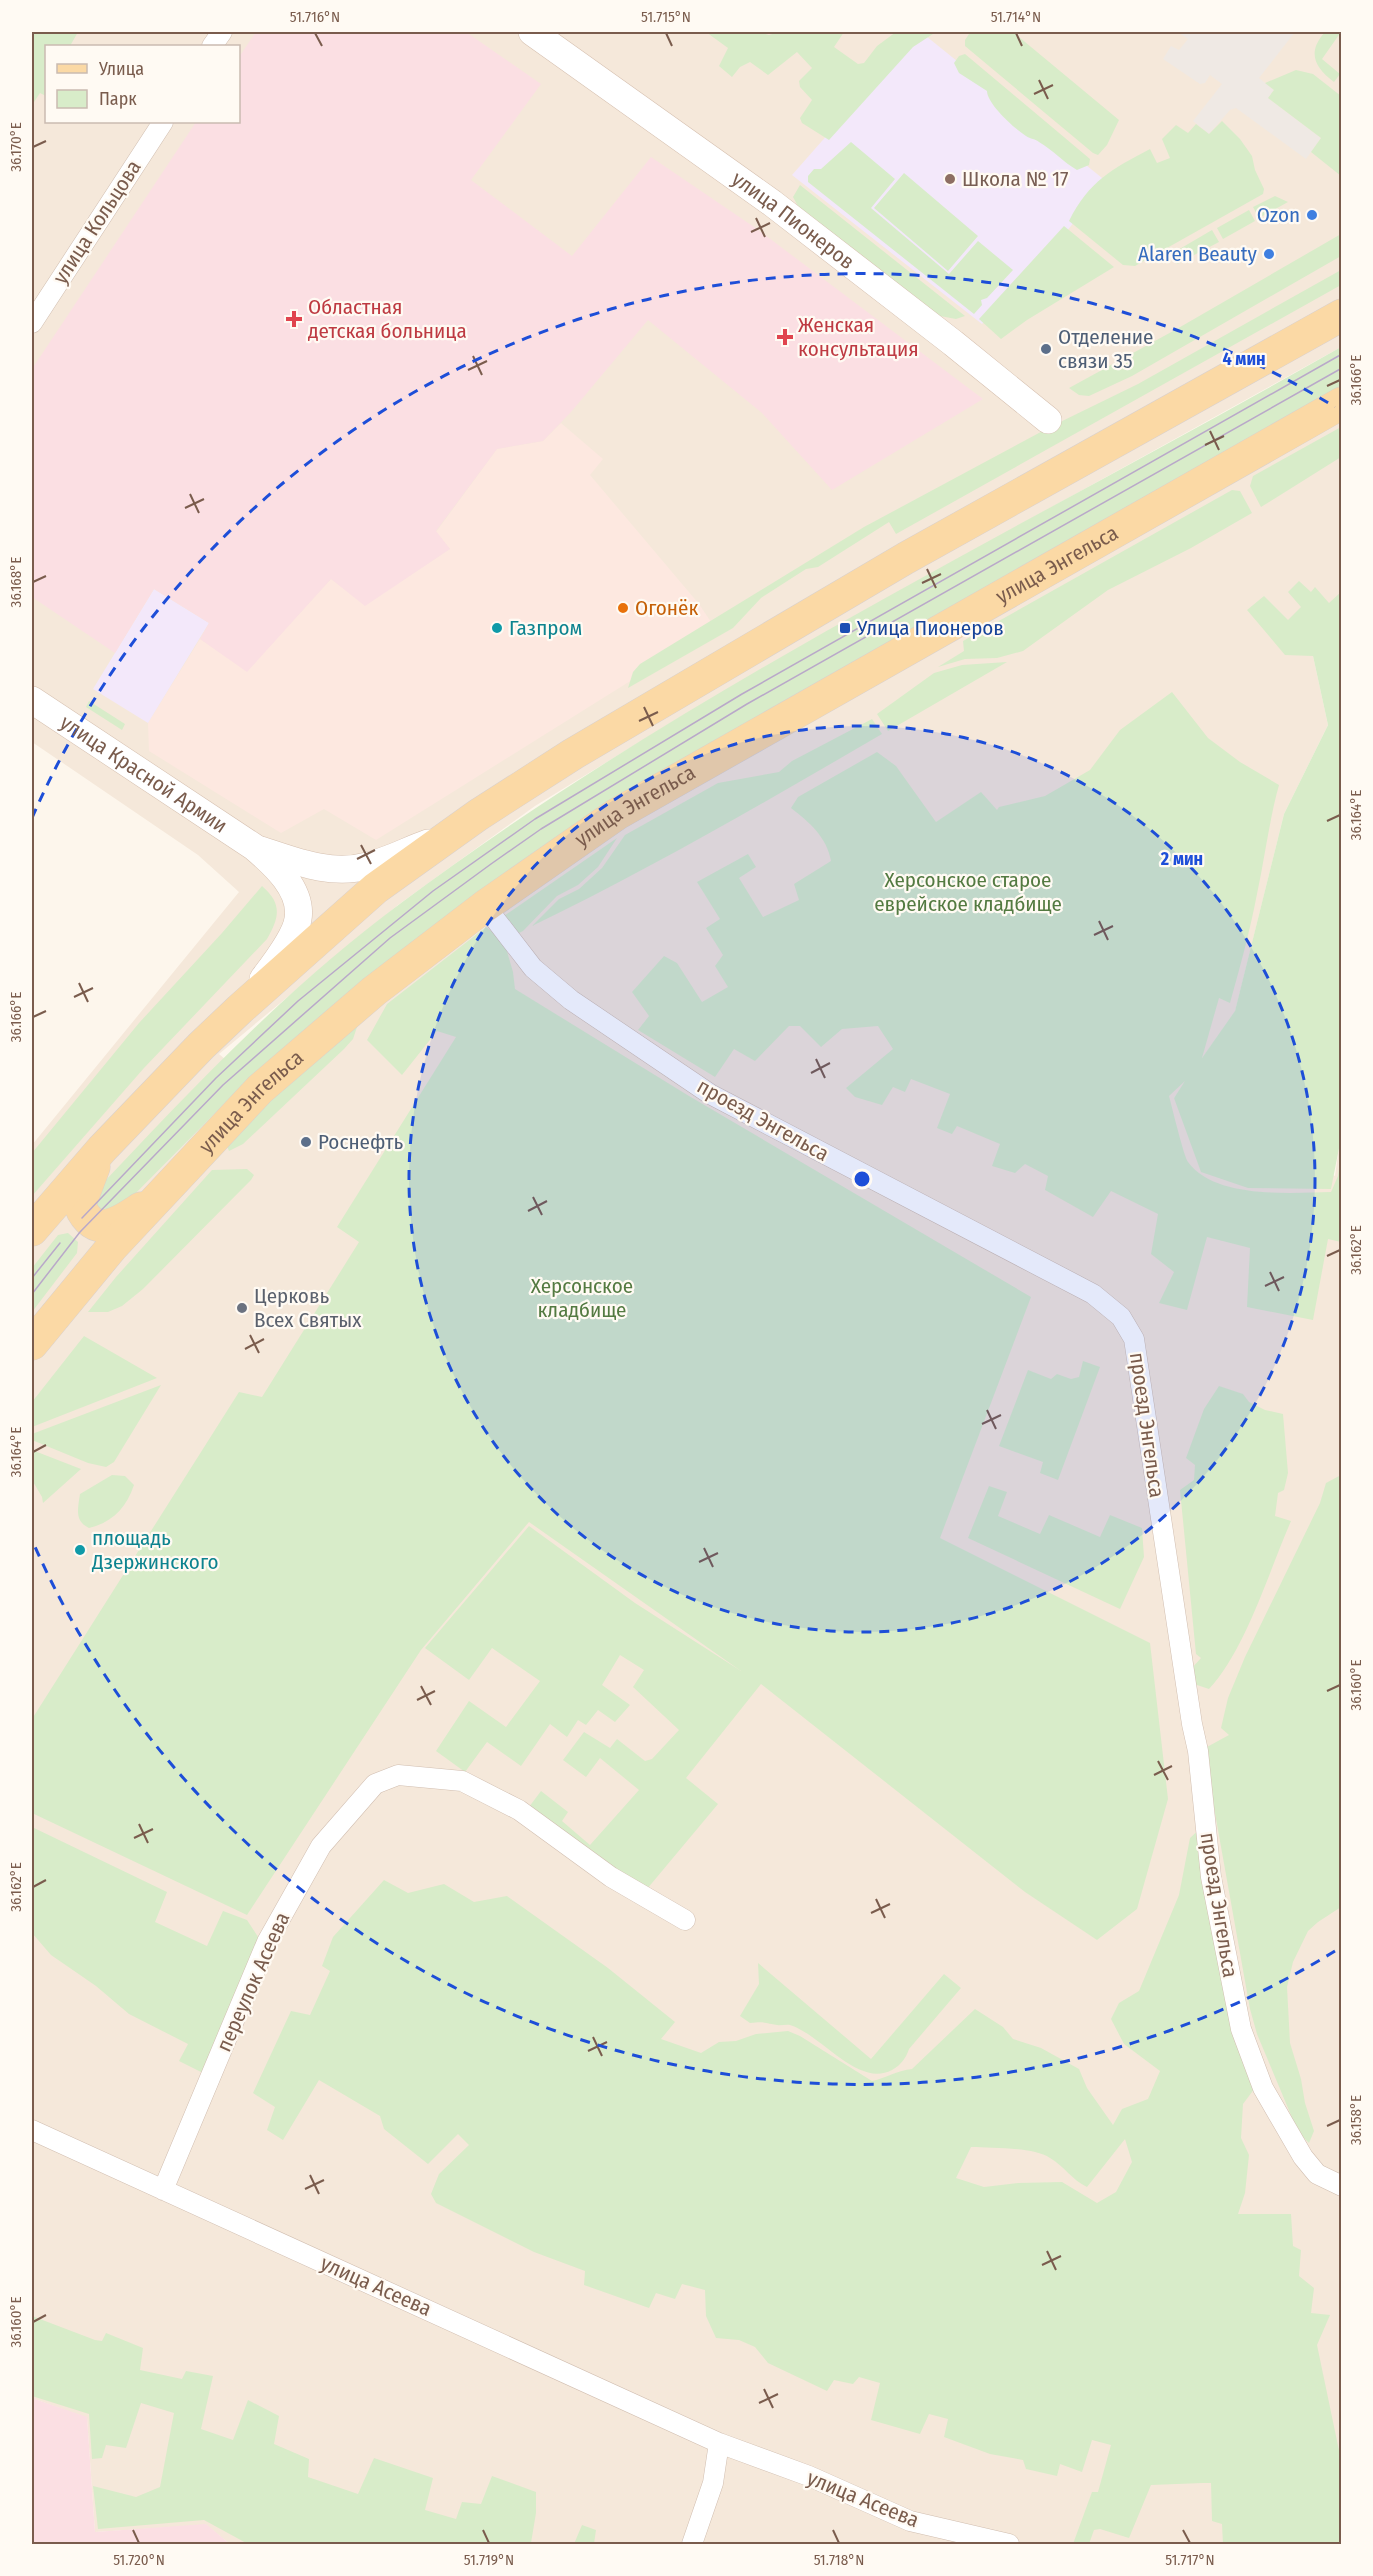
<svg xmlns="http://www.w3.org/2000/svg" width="1373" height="2576" font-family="'Fira Sans Condensed',sans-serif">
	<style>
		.residential { fill: #f5e8da; fill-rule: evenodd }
		.commercial { fill: #fde8e0 }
		.industrial { fill: #efe9e4 }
		.education { fill: #f3e8fa }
		.medical { fill: #fbdfe3 }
		.green { fill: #d8ecc9; fill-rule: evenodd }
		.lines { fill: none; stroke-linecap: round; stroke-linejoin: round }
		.street-casing { stroke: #d1beb0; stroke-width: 21 }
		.secondary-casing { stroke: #d6c0b0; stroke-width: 28 }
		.primary-casing { stroke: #dad1cd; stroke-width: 33 }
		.street { stroke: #fff; stroke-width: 20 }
		.secondary { stroke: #fff; stroke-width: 27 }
		.primary { stroke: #fbd9a5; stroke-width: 32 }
		.tram { stroke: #b9a8c9; stroke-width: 1.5 }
		.ticks { fill: none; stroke: #7a5c4d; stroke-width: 2 }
		.ring { fill: none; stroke: #1d4ed8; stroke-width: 3; stroke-dasharray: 10 8 }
		.education-dot { fill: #8d6e63; stroke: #fffaf3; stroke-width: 2 }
		.shop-dot { fill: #3f7fe0; stroke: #fffaf3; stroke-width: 2 }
		.health-dot { fill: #e0444e; stroke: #fffaf3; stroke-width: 2 }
		.service-dot { fill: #5c6f8a; stroke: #fffaf3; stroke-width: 2 }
		.food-dot { fill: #e8710a; stroke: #fffaf3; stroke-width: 2 }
		.culture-dot { fill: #0f9aa8; stroke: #fffaf3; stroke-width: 2 }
		.transit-dot { fill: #1a4fb4; stroke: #fffaf3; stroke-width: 2 }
		.worship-dot { fill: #6b7280; stroke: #fffaf3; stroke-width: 2 }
		.labels { text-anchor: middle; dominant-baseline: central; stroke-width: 4.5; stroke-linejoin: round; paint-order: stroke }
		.education-label { font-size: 21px; fill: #785e54; stroke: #fffaf3; text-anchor: start }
		.shop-label { font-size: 21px; fill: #366cbe; stroke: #fffaf3; text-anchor: end }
		.street-label { font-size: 21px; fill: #7a5c4d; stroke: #fffaf3 }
		.health-label { font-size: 21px; fill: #be3a42; stroke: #fffaf3; text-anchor: start }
		.service-label { font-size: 21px; fill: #4e5e75; stroke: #fffaf3; text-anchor: start }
		.food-label { font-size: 21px; fill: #c56008; stroke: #fffaf3; text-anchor: start }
		.culture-label { font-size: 21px; fill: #0d838f; stroke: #fffaf3; text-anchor: start }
		.transit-label { font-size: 21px; fill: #164399; stroke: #fffaf3; text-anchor: start }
		.park-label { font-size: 21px; fill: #537a41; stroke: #fffaf3 }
		.worship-label { font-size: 21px; fill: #5b616d; stroke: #fffaf3; text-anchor: start }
		.centre { fill: #1d4ed8; stroke: #fffaf3; stroke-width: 3 }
		.ring-label { font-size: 18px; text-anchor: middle; font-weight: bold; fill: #1d4ed8; stroke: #fffaf3; stroke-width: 4.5; stroke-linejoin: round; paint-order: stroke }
		.neatline { fill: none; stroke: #7a5c4d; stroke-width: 2 }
		.ticks-label { font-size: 15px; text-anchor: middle; fill: #7a5c4d }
	</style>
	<rect width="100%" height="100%" fill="#fdf6ec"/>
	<path class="residential" d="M32,32h1309v315l-450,249 -209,120 -147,90 -137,99 -179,149 41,35 225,-183 856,-503v232l-28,21 15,69 -44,89 -49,198 -61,86 161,78 6,-43v1411h-1111l-24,-19 -111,7 -8,-114 -55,-20v-1253l207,-253 -41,-37 -166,-113zM46,46h192v76h-192z"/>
	<path class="commercial" d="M561,423l42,36 -13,16 109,129 16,24 -339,212 -52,-31 -43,24 -132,-82 -1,-28 52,-84 47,32 84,-92 34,26 85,-56 -14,-17 61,-83 46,-8z"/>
	<path class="industrial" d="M1178,32h123l-2,2 -4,-2 -36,46 15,12 -6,8 53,40 -15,21 -70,-51 -6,2 -21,24 -16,-13 29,-37 -12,-9 -5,8 -5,1 -37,-25 8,-13 8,4 9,-11z"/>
	<path class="education" d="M918,32h3l186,150 -41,50 -84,92 -190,-149z
		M154,589l55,34 -61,100 -55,-34z"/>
	<path class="medical" d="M256,32h210l75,52 -70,96 101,76 79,-99 106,72 226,170 -151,91 -70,-77 -114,-93 -77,92 -28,29 -46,8 -61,82 14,18 -85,57 -34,-27 -84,93 -47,-33 9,-16 -55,-34 -39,64 -83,-56v-228l164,-247h42l1,-65z
		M32,2398l55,19 8,115 111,-8 24,20h-198z"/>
	<path class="green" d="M32,32h46l-8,14h-24v50l-6,-3 -8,12z
		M706,32h52l11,3 10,-3h65l-10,15 24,17 6,-1 13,-17 19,-14h40l-23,15 -84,93 -27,-17 -2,-5 12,-18 -12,-13 -1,-6 13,-13 -15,-16 -29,23 -18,-13 -10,5 -8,10 -13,-11 9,-18z
		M982,32h31l106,88 -12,25 -9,10 -5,-2 -128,-107v-6l4,-6z
		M1325,32h16l-19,27 18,15 -6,8c-20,-15 -27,-30 -9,-50z
		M965,54l125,105 -1,6 -12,5c-14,-8 -24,-20 -38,-28 -3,-3 -9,-3 -13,-6 -11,-7 -39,-32 -39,-45l-28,-18 -5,-10 5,-7z
		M1296,70l17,4 28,22v80l-30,-24 10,-14 -53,-40 6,-8 -9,-7z
		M1222,121l18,18 12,17 3,14 9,19 -1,5 -128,72 -12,-1 -54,-44c20,-40 43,-52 81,-72l7,14 13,-5 -8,-19 14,-14 12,8 8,-9 13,10z
		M851,142l44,37 -24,29 78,66 29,-33 35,29 -26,28 -6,2 1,5 -8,9 -166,-132v-6l6,-7h7z
		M904,173l74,63 -30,35 -74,-63z
		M800,185l165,131 -9,3 -16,-3 -141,-108 -6,-11z
		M1275,196l13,6 -29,16 -6,-11z
		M1249,210l6,11 -32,18 -6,-11z
		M1064,226l50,41 -87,53 -26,19 -22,-20z
		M1212,230l7,12 -42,22 -6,-10z
		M1341,234v22l-209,120 -43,20 -10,-1 -10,-7 106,-58z
		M1341,270v15l-445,249 -7,-12 -71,45 -12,2 -45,29 -28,30 -105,60 5,-16 7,-8 224,-137 188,-101 86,-42z
		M1341,347v40l-431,245 -671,457 -121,122 -18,9 -10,-23c98,-104 196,-209 311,-294 292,-218 625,-376 940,-556z
		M1341,427v30l-80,50 -11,-21 3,-10z
		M1232,490l8,1 12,22 -61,35 -83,42 -85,61 -26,7 -32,1 -27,8 26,-16 -1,-10z
		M1299,581l12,11 4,-5 14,16 12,-11 1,541 -11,56 -83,-1 -47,-16 -27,-74 11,-17 -16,15c3,11 15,61 19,66 27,37 102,31 143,30l7,-16 3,-23v89l-13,-3 -15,81 -66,-13 3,-59 -43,-11 -20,73 -28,-7 15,-31 -23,-18 7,-40 -47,-23 -18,26 -48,-27 3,-14 -23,-12 -10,9 -23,-7 8,-22 -43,-18 -5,8 -15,-6 13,-34 -39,-15 -6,13 -12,-5 -11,18 -27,-8 -9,-9 47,-39 -15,-23 -36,3 -21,18 -21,-21h-11l-34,35 -21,-12 -19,28 -77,-47 11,-14 -17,-24 32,-36 13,7 25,39 26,-15 -13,-21 8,-11 -17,-27 14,-9 -23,-37 51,-28 8,13 -17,11 24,39 36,-17 -5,-16 37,-23c-4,-24 -22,-39 -40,-53l7,-11 79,-45 19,14 40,56 45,-30 16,18 2,-3 46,-11 45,-26 30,-40 52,-38 36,46 32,24 39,23c-10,36 -14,72 -22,109 -7,37 -17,73 -27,109l-11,-5 -17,60 33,-47 49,-197 44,-89 -15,-69 -28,-1 -38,-45 17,-14 24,24 13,-13 -13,-15z
		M1007,662l-119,69 -11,-17 57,-41 28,-8z
		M89,701l36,23 -3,6 -36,-23z
		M872,719l10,15c-115,67 -230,134 -350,192l27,-27 20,-10 23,-21 23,-33 93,-52 61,-11 13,-11z
		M617,838l-19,29 -20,18 -21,11 -34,35 -8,4 -14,-17z
		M262,886c21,18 17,32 5,53l-123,129 -112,128v-43l107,-130 83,-90z
		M486,927l18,14 9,31 2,17 174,107 342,201 -91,241 210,105 18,156 -31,110 -40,31 -72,-48 -264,-208 -75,94 32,26 -71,85 -47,-28 -71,-54 12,-16 27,21 -6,9 28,24 49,-55 -39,-32 -14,19 -23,-17 21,-28 26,16 7,-9 28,22 7,-2 27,-29 -46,-43 11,-17 -24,-15 -18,30 28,20 -15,17 -17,-12 -12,15 -8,-5 -11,17 -17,-13 -29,42 -34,-24 -22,30 -29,-21 33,-50 37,26 34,-46 -48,-33 -23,32 -44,-32 104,-122 106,77 106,68 -212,-149 -108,128 -174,265 -215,-102v-94l207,-327 23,5 97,-155 -22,-15 119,-190 -19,-6 -35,44 -35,-35 20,-36z
		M359,1021l-6,18 -9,10 -101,95 -14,7 -3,-7 46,-47z
		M247,1169l7,6 -3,5 -108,109 -21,17 -14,6h-20l28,-35 96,-107z
		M68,1233l10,9 -1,11 -45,59v-44l26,-33z
		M84,1336l73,42 -125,49v-25z
		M1083,1361l17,6 -42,113 -18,-7 3,-11 -44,-16 29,-76 23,9 6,-5 14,5 8,-2z
		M161,1385l-47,77 -8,5 -18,-4 -56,-23v-6z
		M1219,1386l24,8 6,8 16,8 18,4 5,59 -4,17 -6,3 -3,23 16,5c-22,50 -45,128 -82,168l-15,-5 -2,-16 9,-10 -5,-4 -16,-164 14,-10 1,-15 -9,-7 18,-49z
		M32,1450l49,19 -38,34 -1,-6 -10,-17z
		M112,1475l13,1 9,9c-8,23 -21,37 -45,43 -15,-7 -11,-20 -9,-34z
		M1341,1475v432l-23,15 -10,9 -15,31 -6,25 3,56 11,36 4,24 9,28 -5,12 -11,-11 -41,-98 -7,-25 -42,-235 -1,-27 22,-12 -8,-7 7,-30 17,-41 75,-154 6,-20z
		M989,1486l18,6 -9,24 42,18 9,-19 51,22 10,-22 32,13 2,29 -24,52 -152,-71z
		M1204,1825l51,263 -12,16 -2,34 8,17 -4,38 -7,21h53l2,32 8,4 -2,26 15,12 -3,25 19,2 -13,30 24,115v84h-118l-1,-20 -10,-3 -1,-38h-8l-52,2 -22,53 -29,-9 -6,1 -5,14h-16l19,-52h6l13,-47 -19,-5 -10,32 -22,-8 -3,12 -31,-7 -3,-9 -33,-6 -46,-17 4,-18 -19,-5 -9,20 -49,-14 9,-37 -21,-6 -6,7 -19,-4 -7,11 -59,-28 -13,-16 -16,-7 -23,-2 -10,-22 -1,-26 -23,-6 -7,15 -19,-6 -7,15 -65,-23 1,-14 -51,-19 -98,-49 -5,-9 8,-20 30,-29 -11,-11 -30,30 -44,-35 -4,-13 -61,-36 -36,60 -16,-10 8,-23 -22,-14 38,-82 19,4 20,-44 -8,-5 11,-29 51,-57 24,13 36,-9 30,18 33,-6 101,72 67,54 -14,17 40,14 18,-11 17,-1 20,-7 32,-3 12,5 72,45c14,-3 26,-11 40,-12l63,-60 28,18 10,12 28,9 38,21 8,19 26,37 9,-16 26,-10 12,-28 -36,-27 -13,-25 8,-16 20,-12 40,-96 11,-57zM1125,2139l7,23 -16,30 -19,11 -35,-21 -44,1 -34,4 -28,-9 15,-31c21,1 62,0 79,11 14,8 22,22 37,29z
		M32,1827l135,65 -12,30 52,24 16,-35 24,9 15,23 -57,131 -26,-13 9,-17 -59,-30 -33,-28 -45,-31 -19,-22z
		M758,1963l113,96 73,-85 17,14 -52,61c-3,9 -8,16 -17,21 -34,18 -70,-35 -102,-45 -4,-1 -9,1 -13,0 -14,-2 -12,-4 -27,-2l-10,-7 19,-32z
		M32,2316l63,24 7,1 4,-8 37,15 -3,22 42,9 4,-8 27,5 -12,53 32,11 15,-40 31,16 -5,28 35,15 -1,18 50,17 16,-36 59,20 -8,32 31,9 6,-17 19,2 11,-28 44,16v21l-5,30 4,1h-287l-44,-24 -106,9 -5,-43 43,11 24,-10 14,-74 -33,-10 -15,45 -20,-3 -4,13 -10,1 -3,-45 -57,-18z
		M582,2525l14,5 -2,14h-20z"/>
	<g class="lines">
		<g class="street-casing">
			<path id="street" d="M212,46l10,-14
				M32,323l131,-201
				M485,906l48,62 38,32 139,94 383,200 28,23 13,22 58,385 6,27 13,126 30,152 22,59 40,69 14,17 25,12
				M32,2130l687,313 90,33 101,45 99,23
				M163,2190l104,-248 54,-96 54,-62 23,-9 64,6 57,29 92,67 74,43
				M692,2544l21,-61 6,-40"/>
		</g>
		<g class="secondary-casing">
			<g id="secondary">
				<path id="s1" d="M532,32l240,171 181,140 95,77"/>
				<path id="s2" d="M32,700l222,147c20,17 49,43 44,72 -2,16 -25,47 -35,60"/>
				<path d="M261,850c34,11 70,26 106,16 21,-5 41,-16 61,-23"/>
			</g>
		</g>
		<g class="primary-casing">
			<g id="primary">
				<path d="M94,1167l-14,37c1,7 4,11 9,16 15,15 38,-3 52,-12"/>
				<path d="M32,1230l70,-81 99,-103 39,-37 136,-121 102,-73 95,-61 333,-196 436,-243"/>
				<path id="s3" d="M32,1344l80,-97 148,-158 114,-98 111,-85 132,-92 725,-411"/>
			</g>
		</g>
		<use href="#street" class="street"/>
		<use href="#secondary" class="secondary"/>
		<use href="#primary" class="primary"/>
		<path class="tram" d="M82,1218l134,-140 82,-77 135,-110 102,-72 207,-125 600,-340
			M32,1278l28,-35
			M32,1294l48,-62 143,-147 167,-147 101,-74 50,-35 206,-125 595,-336"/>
	</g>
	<path class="ticks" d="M315,33l7,13M666,33l6,13M1016,33l6,13M1039,80l9,19M1034,94l19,-9M33,147l13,-6M756,218l9,19M751,232l19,-9M473,356l9,19M468,370l19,-9M1327,386l13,-6M1210,431l9,19M1205,445l19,-9M190,494l9,19M185,508l19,-9M927,569l9,19M33,582l13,-6M922,583l19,-9M644,707l9,19M639,721l19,-9M1327,821l13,-6M361,845l10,19M357,859l18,-9M1099,921l9,19M1094,935l19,-9M79,983l9,19M74,997l19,-9M33,1017l13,-6M816,1059l9,19M811,1073l19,-10M533,1197l9,18M528,1211l19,-10M1327,1256l13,-6M1270,1272l9,19M1265,1286l19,-9M250,1335l9,18M245,1349l19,-10M987,1410l9,19M982,1424l19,-9M33,1452l13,-7M704,1548l9,19M699,1562l19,-9M421,1686l10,19M1327,1691l13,-6M417,1700l18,-9M1158,1761l10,19M1154,1775l18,-9M139,1824l9,19M134,1838l19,-9M33,1887l13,-7M876,1899l9,19M871,1913l19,-9M593,2037l9,19M588,2051l19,-9M1327,2126l13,-6M310,2175l9,19M305,2189l19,-9M1047,2251l9,19M1042,2265l19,-9M33,2322l13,-7M764,2389l9,19M759,2403l19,-9M133,2530l6,13M483,2530l6,13M833,2530l6,13M1183,2530l7,13"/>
	<circle cx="862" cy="1179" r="453" fill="#1d4ed8" fill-opacity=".12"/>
	<g class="ring">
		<circle cx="862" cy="1179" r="453"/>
		<path d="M1335 1951A905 905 0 0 1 32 1540M32 818A905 905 0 0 1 1335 407"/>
	</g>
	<circle class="education-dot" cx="950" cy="179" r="6"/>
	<g class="shop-dot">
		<circle cx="1312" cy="215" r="6"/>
		<circle cx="1269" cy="254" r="6"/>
	</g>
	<g class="health-dot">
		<path d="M291 310h6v6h6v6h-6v6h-6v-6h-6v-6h6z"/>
		<path d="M782 328h6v6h6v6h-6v6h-6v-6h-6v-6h6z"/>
	</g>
	<g class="service-dot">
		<circle cx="1046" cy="349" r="6"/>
		<circle cx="306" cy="1142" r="6"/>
	</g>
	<circle class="food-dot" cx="623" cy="608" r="6"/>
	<g class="culture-dot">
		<circle cx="497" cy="628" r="6"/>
		<circle cx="80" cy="1550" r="6"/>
	</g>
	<rect class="transit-dot" x="839" y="622" width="12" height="12" rx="3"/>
	<circle class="worship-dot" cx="242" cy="1308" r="6"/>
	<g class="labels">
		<g class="education-label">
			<text x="962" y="179">Школа № 17</text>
		</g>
		<g class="shop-label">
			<text x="1300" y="215">Ozon</text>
			<text x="1257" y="254">Alaren Beauty</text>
		</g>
		<g class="street-label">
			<text stroke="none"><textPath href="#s1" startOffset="322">улица Пионеров</textPath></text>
			<text transform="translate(97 222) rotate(-57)">улица Кольцова</text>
			<text stroke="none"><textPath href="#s3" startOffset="1299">улица Энгельса</textPath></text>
			<text stroke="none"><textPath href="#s2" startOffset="134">улица Красной Армии</textPath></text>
			<text stroke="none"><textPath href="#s3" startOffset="813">улица Энгельса</textPath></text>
			<text stroke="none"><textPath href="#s3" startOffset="327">улица Энгельса</textPath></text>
			<text transform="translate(763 1120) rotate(29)">проезд Энгельса</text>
			<text transform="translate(1147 1425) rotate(82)">проезд Энгельса</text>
			<text transform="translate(1219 1905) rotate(81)">проезд Энгельса</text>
			<text transform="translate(253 1982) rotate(-66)">переулок Асеева</text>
			<text transform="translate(376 2286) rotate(24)">улица Асеева</text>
			<text transform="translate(863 2499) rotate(22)">улица Асеева</text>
		</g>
		<g class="health-label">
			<text x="308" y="307">Областная<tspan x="308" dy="24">детская больница</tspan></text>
			<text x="798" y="325">Женская<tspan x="798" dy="24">консультация</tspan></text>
		</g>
		<g class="service-label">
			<text x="1058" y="337">Отделение<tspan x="1058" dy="24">связи 35</tspan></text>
			<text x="318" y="1142">Роснефть</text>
		</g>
		<g class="food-label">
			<text x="635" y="608">Огонёк</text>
		</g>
		<g class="culture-label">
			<text x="509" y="628">Газпром</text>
			<text x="92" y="1538">площадь<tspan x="92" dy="24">Дзержинского</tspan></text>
		</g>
		<g class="transit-label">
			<text x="857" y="628">Улица Пионеров</text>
		</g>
		<g class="park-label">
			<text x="968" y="880">Херсонское старое<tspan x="968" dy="24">еврейское кладбище</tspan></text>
			<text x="582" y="1286">Херсонское<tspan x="582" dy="24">кладбище</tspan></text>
		</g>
		<g class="worship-label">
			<text x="254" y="1296">Церковь<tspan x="254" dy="24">Всех Святых</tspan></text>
		</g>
	</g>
	<circle cx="862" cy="1179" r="9" class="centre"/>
	<g class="ring-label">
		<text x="1244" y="365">4 мин</text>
		<text x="1182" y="865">2 мин</text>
	</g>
	<rect width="1373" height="2576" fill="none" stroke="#fffaf3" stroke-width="66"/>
	<rect x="45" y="45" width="195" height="78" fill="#fffaf3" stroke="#cabbb1" stroke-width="1.5"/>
	<rect x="57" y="64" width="30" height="9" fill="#fbd9a5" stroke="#cabbb1" stroke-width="1.5"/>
	<text x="99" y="75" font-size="18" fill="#7a5c4d">Улица</text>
	<rect x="57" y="90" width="30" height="18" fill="#d8ecc9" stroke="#cabbb1" stroke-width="1.5"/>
	<text x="99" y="105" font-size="18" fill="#7a5c4d">Парк</text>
	<rect x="33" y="33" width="1307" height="2510" class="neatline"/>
	<g class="ticks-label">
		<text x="315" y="22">51.716°N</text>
		<text x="666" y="22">51.715°N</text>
		<text x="1016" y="22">51.714°N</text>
		<text transform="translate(16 147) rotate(-90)" y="5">36.170°E</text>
		<text transform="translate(1356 380) rotate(-90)" y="5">36.166°E</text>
		<text transform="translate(16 582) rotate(-90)" y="5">36.168°E</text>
		<text transform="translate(1356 815) rotate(-90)" y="5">36.164°E</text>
		<text transform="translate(16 1017) rotate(-90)" y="5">36.166°E</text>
		<text transform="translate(1356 1250) rotate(-90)" y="5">36.162°E</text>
		<text transform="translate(16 1452) rotate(-90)" y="5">36.164°E</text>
		<text transform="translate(1356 1685) rotate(-90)" y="5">36.160°E</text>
		<text transform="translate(16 1887) rotate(-90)" y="5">36.162°E</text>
		<text transform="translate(1356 2120) rotate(-90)" y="5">36.158°E</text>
		<text transform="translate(16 2322) rotate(-90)" y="5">36.160°E</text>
		<text x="139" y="2565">51.720°N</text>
		<text x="489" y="2565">51.719°N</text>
		<text x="839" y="2565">51.718°N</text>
		<text x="1190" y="2565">51.717°N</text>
	</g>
</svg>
